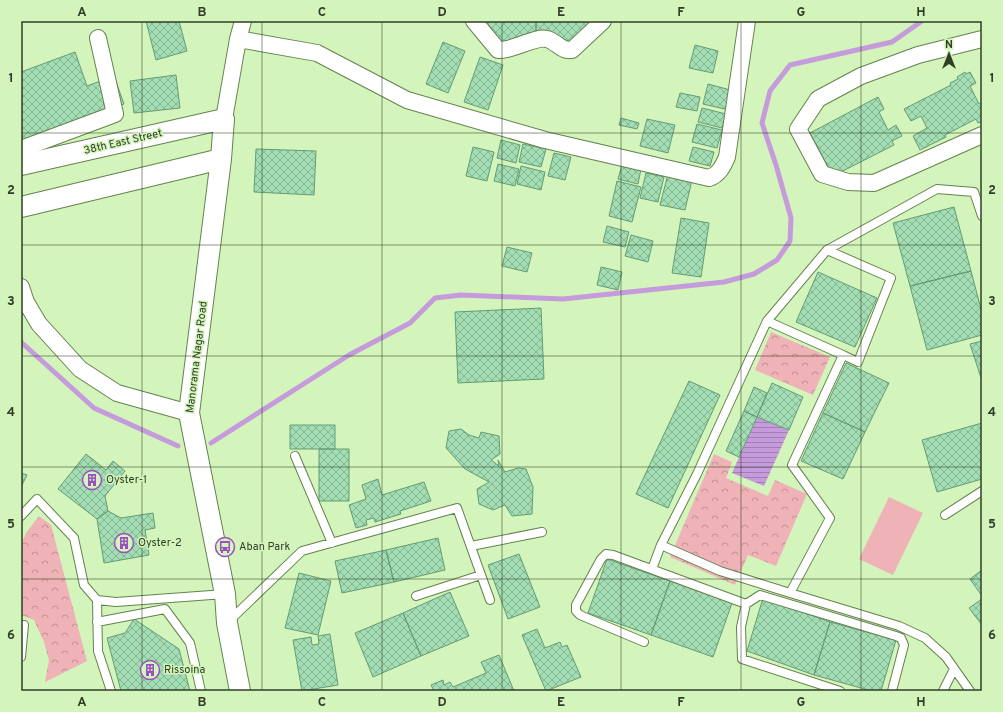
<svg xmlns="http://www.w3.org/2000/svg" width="1003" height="712" font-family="Overpass,sans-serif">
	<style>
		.forest { fill: url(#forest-crowns) }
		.pitch { fill: #eeb2b7 }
		.water { fill: url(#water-rules) }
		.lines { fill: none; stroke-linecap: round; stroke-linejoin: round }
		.stream { stroke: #c59bdc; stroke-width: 5 }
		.building { fill: url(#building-cross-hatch); stroke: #649c74 }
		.service-casing { stroke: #64824e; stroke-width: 10 }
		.minor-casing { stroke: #64824e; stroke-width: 18 }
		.tertiary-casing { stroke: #64824e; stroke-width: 22 }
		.service { stroke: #fff; stroke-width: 8 }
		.minor { stroke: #fff; stroke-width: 16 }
		.tertiary { stroke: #fff; stroke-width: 20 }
		.grid { fill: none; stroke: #303e27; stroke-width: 1; stroke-opacity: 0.55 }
		.labels { text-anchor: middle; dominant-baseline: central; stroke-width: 3; stroke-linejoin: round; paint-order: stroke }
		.street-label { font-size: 11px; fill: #303e27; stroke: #d3f5bb }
		.poi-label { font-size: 11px; fill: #303e27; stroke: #d3f5bb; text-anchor: start }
		.neatline { fill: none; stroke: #303e27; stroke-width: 1.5 }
		.grid-label { font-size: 13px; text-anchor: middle; font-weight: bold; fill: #303e27 }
	</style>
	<defs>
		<pattern id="forest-crowns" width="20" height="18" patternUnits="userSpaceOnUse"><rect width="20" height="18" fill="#eeb2b7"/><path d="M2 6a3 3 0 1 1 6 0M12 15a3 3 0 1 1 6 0" fill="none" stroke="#c19295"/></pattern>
		<pattern id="water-rules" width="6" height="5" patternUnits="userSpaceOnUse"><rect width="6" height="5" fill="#c59bdc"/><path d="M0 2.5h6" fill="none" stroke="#a080b2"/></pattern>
		<pattern id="building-cross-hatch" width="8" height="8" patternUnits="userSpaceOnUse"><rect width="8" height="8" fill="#a3ddb3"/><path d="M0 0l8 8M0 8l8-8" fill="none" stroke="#85b592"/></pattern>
	</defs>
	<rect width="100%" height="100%" fill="#d3f5bb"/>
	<path class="forest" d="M771,332l59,25 -17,38 -58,-25z
		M714,454l18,8 -6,16 42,18 7,-16 32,14 -31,72 -28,-11 -13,30 -65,-28z
		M39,516l12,9 36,136 -42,21 4,-22 -5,-18 -10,-22 -13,-5v-71l5,-11z"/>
	<path class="pitch" d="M889,497l34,16 -30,62 -34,-16z"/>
	<path class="water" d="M757,417l32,13 -25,56 -32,-13z"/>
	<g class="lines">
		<path class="stream" d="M21,342l73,66 84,38
			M211,443l138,-88 61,-32 25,-25 26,-3 102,4 161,-17 30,-8 23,-14 13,-19 1,-23 -15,-53 -14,-42 8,-32 20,-26 102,-23 30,-21"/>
	</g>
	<path class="building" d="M146,21h33l8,30 -31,9z
		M480,21h56v12l-32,13z
		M536,21h62l-29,25 -33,-13z
		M443,42l22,9 -17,42 -22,-9z
		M695,45l23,6 -5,22 -24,-5z
		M75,52l12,34 27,-10 10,28 -103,38v-70z
		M480,57l23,8 -15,45 -24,-8z
		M965,72l1,2 4,-2 6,11 -6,3 9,18 3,-1v18l-4,2 -2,-4 -31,16 1,2 -26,13 -7,-14 14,-8 -6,-12 -10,5 -7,-12 47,-24 -1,-2 8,-4 -1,-2z
		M176,75l4,33 -46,5 -4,-32z
		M708,84l26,7 -5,19 -26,-6z
		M680,93l20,4 -3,14 -21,-4z
		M878,97l6,12 -5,3 9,18 8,-5 6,11 -10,5 2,4 -61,31 -23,-43z
		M702,108l24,6 -4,14 -24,-6z
		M621,118l18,5 -2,6 -18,-4z
		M647,119l28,6 -7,28 -28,-7z
		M697,124l25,6 -5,18 -25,-6z
		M501,140l19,5 -4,18 -19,-5z
		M523,144l23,5 -5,18 -22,-5z
		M473,147l21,5 -7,29 -21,-5z
		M693,147l21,5 -4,14 -21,-5z
		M256,149l60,2 -2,44 -60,-3z
		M554,153l17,4 -6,23 -17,-4z
		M498,164l21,5 -4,17 -21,-5z
		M622,165l19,4 -3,15 -20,-5z
		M521,166l24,6 -4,18 -24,-6z
		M646,173l18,4 -6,25 -18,-4z
		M668,174l24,6 -7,30 -25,-5z
		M617,181l24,6 -9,35 -23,-6z
		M954,207l17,64 -61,15 -17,-63z
		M681,218l28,5 -8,54 -29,-4z
		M607,226l22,6 -4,15 -22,-5z
		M631,235l22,6 -5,21 -23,-6z
		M507,247l25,6 -5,19 -25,-6z
		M601,267l21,5 -4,18 -21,-5z
		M971,271l11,42v22l-55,15 -17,-64z
		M818,272l59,26 -22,49 -59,-25z
		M541,308l3,71 -86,4 -3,-71z
		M982,341v40l-12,-37z
		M846,363l43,20 -24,49 -42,-19z
		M689,381l31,14 -52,113 -32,-14z
		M772,383l31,14 -14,33 -32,-13z
		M754,387l13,6 -10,24 -13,-6z
		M744,411l13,6 -18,40 -13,-6z
		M823,413l42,19 -22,47 -42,-18z
		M982,423v56l-45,13 -15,-52z
		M290,425h45v24h-45z
		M461,429l8,6 10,3 2,-6 18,4 1,18 -9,6 8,6 -1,-6 7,12 13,-4 8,1 7,18 -1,27 -20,2 -7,-11 -12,5 -14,-6 -2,-15 12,-7 -24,-13 -19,-21 3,-17z
		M319,449h30v52h-30z
		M86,454l20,16 7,-9 12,10 -20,25 3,15 -11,8 -39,-30z
		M21,473l6,2 -6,12z
		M378,479l4,16 42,-13 7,19 -31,10 1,3 -26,8 -1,-4 -8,2 1,5 -11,3 -7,-23 17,-6 -4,-14z
		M108,511l13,7 32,-5 2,15 -10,2 4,25 -45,8 -7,-44z
		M438,538l7,32 -51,12 -8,-32z
		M386,550l8,32 -52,11 -7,-32z
		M519,554l21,53 -32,12 -20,-54z
		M607,559l63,22 -19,54 -63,-22z
		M982,570v26l-12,-17z
		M299,573l32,8 -13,54 -33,-7z
		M670,581l62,22 -19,54 -62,-22z
		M450,592l19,44 -48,20 -18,-43z
		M763,598l67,24 -16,53 -67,-24z
		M982,599v26l-13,-17z
		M403,613l18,43 -48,21 -18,-44z
		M134,619l45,30 11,42h-69l-14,-53 18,-5z
		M830,622l66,18 -15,51h-9l-58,-16z
		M537,629l8,19 15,-6 2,5 5,-2 14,32 -35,14 -24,-56z
		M330,634l8,51 -36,6 -9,-51 18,-3 1,8 7,-1 -1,-8z
		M499,655l15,36h-80l-3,-6 12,-5 1,5 6,-3 3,5 33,-14 -5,-11z"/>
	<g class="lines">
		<g class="service-casing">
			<path id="service" d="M827,250l64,28 -33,84 -15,-7
				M767,321l60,-71 110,-61 37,3 8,24
				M295,456l37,87
				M945,515l37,-24
				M21,516l16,-17 37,39 10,47 13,15 1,51 13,40
				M471,546l71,-14
				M652,569l9,-24 36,-71 70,-153 76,34 -51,110 38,53 -40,75 -70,-22 -59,-26
				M790,593l109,33 26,12 21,19 24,34
				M416,596l65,-21
				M97,600l19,2 109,-8
				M229,621l73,-70 155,-43 33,92
				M97,622l68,-13 25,34 11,48
				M21,625h3l-3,32
				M644,642l-64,-27 -4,-4v-6l25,-46 5,-5 7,1 133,49
				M840,691l-98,-32 -1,-32 5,-23 14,-9 136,41 5,2 3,7 -12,46
				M943,691l11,-22"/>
		</g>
		<g class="minor-casing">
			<path id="minor" d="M474,21l24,29c15,1 37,-14 49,-11 10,3 15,13 25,11l31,-29
				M238,39l79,14 90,47 138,40 164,38c10,-3 14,-12 18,-21l20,-136
				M982,39l-64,16 -57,21 -43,23 -20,30 24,45 26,8 26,1 108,-48
				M224,119l14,-80 5,-18
				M21,149l94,-35 -17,-76
				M21,287l5,15 13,22 41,45 37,24 72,20"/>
		</g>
		<g class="tertiary-casing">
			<path id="tertiary" d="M21,165l203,-46 -3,40 -32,254 36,181 2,29 13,68
				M21,207l200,-48"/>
		</g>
		<use href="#service" class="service"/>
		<use href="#minor" class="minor"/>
		<use href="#tertiary" class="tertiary"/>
	</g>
	<path class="grid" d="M142,21v670M262,21v670M382,21v670M502,21v670M621,21v670M741,21v670M861,21v670M21,133h961M21,245h961M21,356h961M21,467h961M21,579h961"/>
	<defs>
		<g id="building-ring" transform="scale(1)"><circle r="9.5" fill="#d3f5bb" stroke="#9b50c1" stroke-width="1.5"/><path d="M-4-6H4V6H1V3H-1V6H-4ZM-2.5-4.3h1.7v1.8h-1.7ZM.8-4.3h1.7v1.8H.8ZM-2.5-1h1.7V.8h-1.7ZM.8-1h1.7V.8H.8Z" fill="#9b50c1"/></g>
		<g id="bus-ring" transform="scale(1)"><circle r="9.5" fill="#d3f5bb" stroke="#9b50c1" stroke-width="1.5"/><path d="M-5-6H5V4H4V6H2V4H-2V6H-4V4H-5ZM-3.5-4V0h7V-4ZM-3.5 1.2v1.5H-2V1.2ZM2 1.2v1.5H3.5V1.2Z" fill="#9b50c1"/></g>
	</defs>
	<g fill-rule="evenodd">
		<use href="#building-ring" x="92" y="480"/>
		<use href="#building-ring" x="124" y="543"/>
		<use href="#bus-ring" x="225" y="547"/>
		<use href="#building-ring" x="150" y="670"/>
	</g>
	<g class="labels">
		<g class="street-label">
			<text transform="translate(123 142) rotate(-13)">38th East Street</text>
			<text transform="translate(197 357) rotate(-83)">Manorama Nagar Road</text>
		</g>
		<g class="poi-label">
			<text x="106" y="480">Oyster-1</text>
			<text x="138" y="543">Oyster-2</text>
			<text x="239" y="547">Aban Park</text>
			<text x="164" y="670">Rissoina</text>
		</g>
	</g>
	<rect width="1003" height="712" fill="none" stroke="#d3f5bb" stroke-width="44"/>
	<g transform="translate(949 54)" stroke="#d3f5bb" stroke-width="3" paint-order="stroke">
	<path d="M0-3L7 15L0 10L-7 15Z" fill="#303e27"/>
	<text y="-6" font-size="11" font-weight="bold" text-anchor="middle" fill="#303e27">N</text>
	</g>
	<rect x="22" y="22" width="959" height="668" class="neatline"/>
	<g class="grid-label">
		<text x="82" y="16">A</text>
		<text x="202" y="16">B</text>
		<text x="322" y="16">C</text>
		<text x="442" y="16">D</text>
		<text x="561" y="16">E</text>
		<text x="681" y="16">F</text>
		<text x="801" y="16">G</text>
		<text x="921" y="16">H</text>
		<text x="11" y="82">1</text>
		<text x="992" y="82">1</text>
		<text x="11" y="194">2</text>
		<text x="992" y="194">2</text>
		<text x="11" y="305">3</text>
		<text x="992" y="305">3</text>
		<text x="11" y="416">4</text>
		<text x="992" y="416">4</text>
		<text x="11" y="528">5</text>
		<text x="992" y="528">5</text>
		<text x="11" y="639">6</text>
		<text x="992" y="639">6</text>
		<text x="82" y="706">A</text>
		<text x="202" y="706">B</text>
		<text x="322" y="706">C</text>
		<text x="442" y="706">D</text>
		<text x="561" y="706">E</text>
		<text x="681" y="706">F</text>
		<text x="801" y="706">G</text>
		<text x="921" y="706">H</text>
	</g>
</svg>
